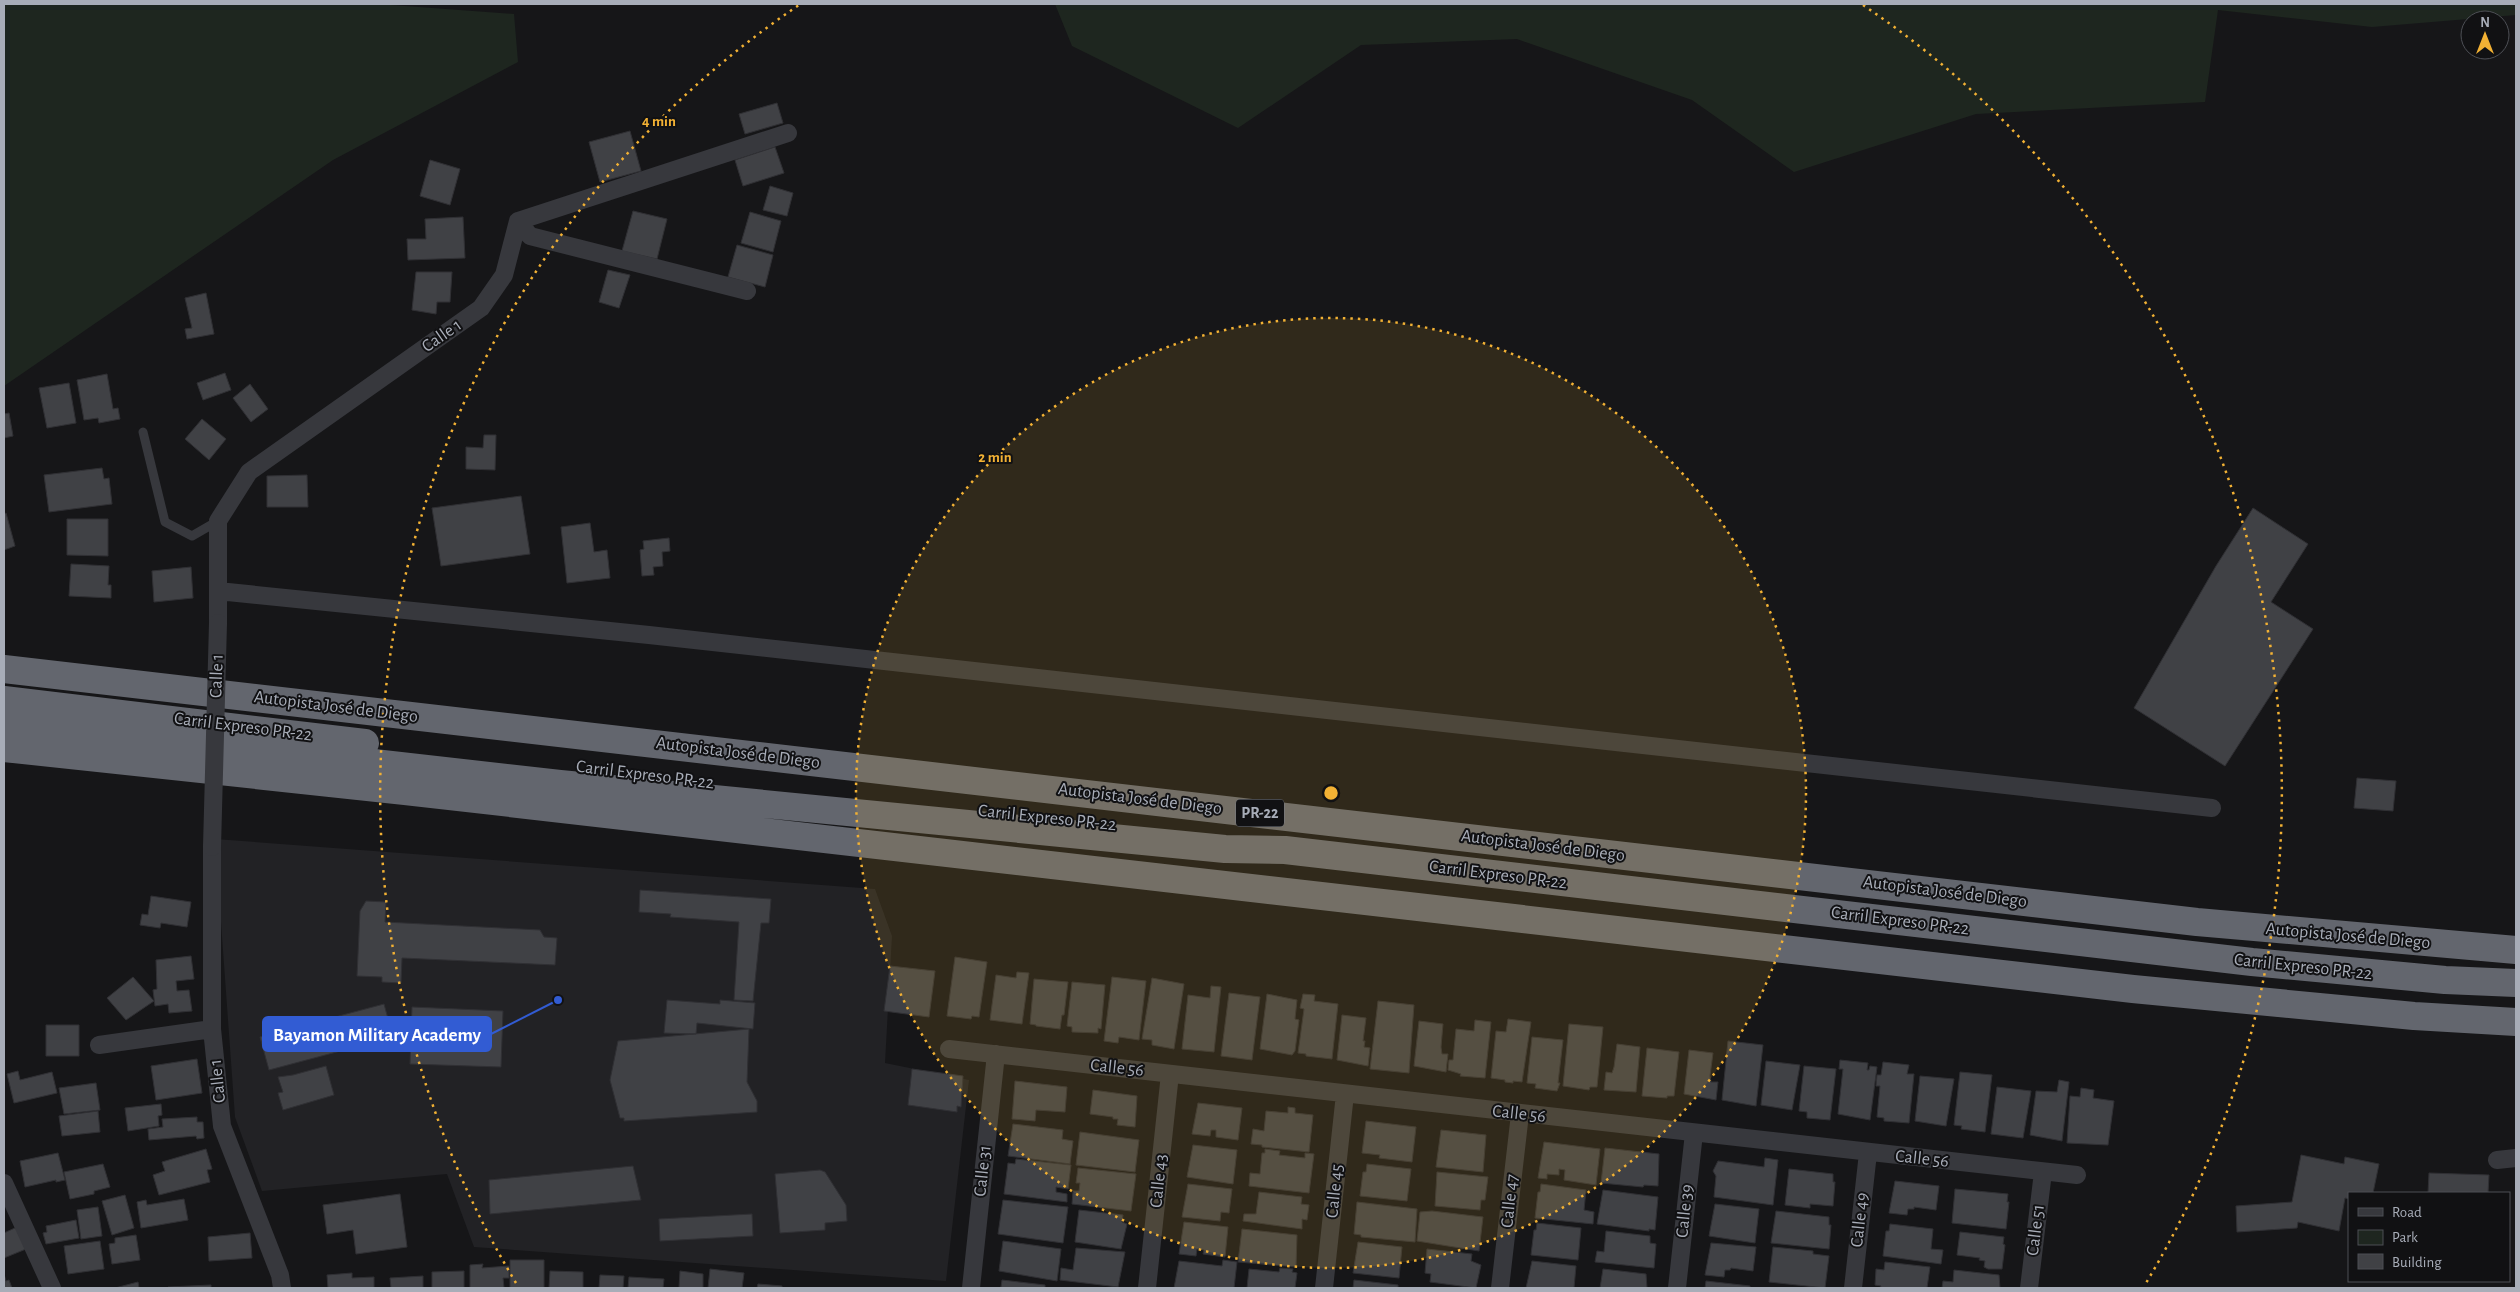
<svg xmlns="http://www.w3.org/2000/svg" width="2520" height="1292" font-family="'Alegreya Sans',sans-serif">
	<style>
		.built { fill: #222225 }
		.green { fill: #1e261f }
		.building { fill: #404145; stroke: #303034 }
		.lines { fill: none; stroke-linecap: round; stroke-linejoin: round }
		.service { stroke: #37383d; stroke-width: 9 }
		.minor { stroke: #37383d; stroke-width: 18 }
		.motorway { stroke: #63666e; stroke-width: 28 }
		.minor-bridge { stroke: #37383d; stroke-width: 18 }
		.ring { fill: none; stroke: #f2b134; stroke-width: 2.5; stroke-dasharray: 2.5 5 }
		.labels { text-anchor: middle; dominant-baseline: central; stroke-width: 4; stroke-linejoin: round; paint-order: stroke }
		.shield { fill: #111113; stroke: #7b7e86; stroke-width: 1 }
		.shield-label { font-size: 16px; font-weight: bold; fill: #a8adb8 }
		.street-label { font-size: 18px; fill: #a8adb8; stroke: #111113 }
		.centre { fill: #f2b134; stroke: #111113; stroke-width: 2.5 }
		.ring-label { font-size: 15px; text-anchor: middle; font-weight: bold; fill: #f2b134; stroke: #111113; stroke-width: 4; stroke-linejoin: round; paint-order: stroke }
		.leader { fill: none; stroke: #325cd3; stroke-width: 2 }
		.callout-dot { fill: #325cd3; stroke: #111113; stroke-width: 2 }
		.callout { fill: #325cd3; stroke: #325cd3; stroke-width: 2 }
		.callout-label { font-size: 19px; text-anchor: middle; font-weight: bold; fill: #fff }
	</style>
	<rect width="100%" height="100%" fill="#161618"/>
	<path class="built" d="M215,839l660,50 17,47 -7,127 84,17 -23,201 -472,-34 -27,-73 -185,17 -27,-74z"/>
	<path class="green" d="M4,4h374l136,10 4,48 -185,98 -329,226z
		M1055,4h1461v11l-144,12 -154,-17 -13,92 -229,12 -182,58 -102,-72 -175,-61 -156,6 -123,83 -166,-82z"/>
	<path class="building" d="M777,103l6,20 -38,11 -6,-20z
		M630,131l11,40 -41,11 -11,-40z
		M775,147l9,26 -41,13 -8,-26z
		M430,160l30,9 -10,36 -30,-9z
		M770,186l23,7 -6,23 -24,-6z
		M633,211l34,8 -10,40 -35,-8z
		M750,212l31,9 -8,31 -32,-9z
		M463,217l2,41 -57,2 -1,-21h19l-1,-20z
		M737,245l36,10 -8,32 -37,-10z
		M608,270l22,5 -11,33 -20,-6z
		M416,272h36l-2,30h-13l-1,12 -24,-4z
		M206,293l8,41 -27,5 -2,-10 7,-1 -7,-30z
		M225,373l6,17 -28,10 -6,-17z
		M107,374l6,35 5,-1 2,11 -21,4 -1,-5 -14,2 -7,-40z
		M69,383l7,40 -29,5 -8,-40z
		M250,384l18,25 -17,13 -18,-24z
		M9,413l4,23 -9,2v-24z
		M202,419l24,20 -17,21 -24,-21z
		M484,435h12l-1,35 -29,-1v-22l17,1z
		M102,468l2,11 5,-1 3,26 -63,8 -5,-37z
		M307,475l1,32h-41v-31z
		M521,496l9,58 -89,12 -9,-58z
		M2253,508l55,36 -37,58 42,27 -88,137 -91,-58 82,-142z
		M6,513l9,33 -11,4v-36z
		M67,519h41v37l-41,-1z
		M590,523l4,29 13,-2 3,28 -43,5 -6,-56z
		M669,538l1,13 -8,1 1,14 -10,1 1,8 -12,1 -2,-26 4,-1 -1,-8z
		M71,564l38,2 -1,19h3v13l-42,-2z
		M191,567l2,31 -39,4 -2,-31z
		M2357,778l39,3 -3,30 -39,-3z
		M640,890l131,9 -2,24h-8l-8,78 -19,-1 5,-78 -69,-5 1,-3 -32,-2z
		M151,896l40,6 -4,25 -26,-4 -1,5 -20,-3 2,-11 6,1z
		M366,901l20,1 -1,20 155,8 4,7 13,1 -2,27 -153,-7 -1,25 -19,-1v-5l-25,-1 3,-65z
		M191,956l3,23 -18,2 1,10 12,-1 3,21 -23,2 -1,-9 -13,2 -2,-16 4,-1 -1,-29z
		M955,957l32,5 -8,55 -7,-1 -1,3 -24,-3z
		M890,966l45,5 -6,46 -45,-6z
		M1017,972l12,1 -7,51 -32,-4 6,-45 20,3z
		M133,977l21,24 -28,19 -19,-22z
		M1112,977l34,4 -7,59 -20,-3 -1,6 -14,-2z
		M1152,978l32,6 -10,65 -22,-4v-5l-10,-1z
		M1034,979l34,3 -4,33h-2l-2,14 -24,-3v-1l-6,-1z
		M1072,982l33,3 -4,44 -3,-1v5l-26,-1v-5l-5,-1z
		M1211,986l10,1 -7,65 -32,-3 6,-54 22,3z
		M1229,993l31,4 -8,63 -31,-4z
		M1267,994l30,6 -2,19 4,1 -4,31 -3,4 -32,-6z
		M1303,994l12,1 -1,6 24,3 -6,55 -26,-3v-2l-8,-1 6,-44 -4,-1z
		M667,1000l53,4v-4l35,3 -2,26 -56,-6 -1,11 -32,-1z
		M1378,1001l36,4 -5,68 -39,-4z
		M384,1004l9,33 -124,33 -9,-33z
		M412,1007l91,4 -2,56 -91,-3z
		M1342,1015l24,3 -3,23h2l-1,6 6,1 -2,18 -31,-6z
		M1508,1019l23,3 -9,60 -9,-1v2l-8,-1v-2l-14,-2 5,-47 10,1z
		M1475,1020l16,2 -6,56 -25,-2 1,-2 -13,-4 1,-10h4l3,-31 18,2z
		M1419,1021l24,3 -2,23 1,7h6l-2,18 -32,-6z
		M1569,1024l34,3 -6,60h-7l-1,3 -26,-4z
		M46,1025h33v31h-33z
		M749,1029l-2,53 10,19v11l-133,9v-3h-4l-10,-38 8,-39z
		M1532,1037l31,3 -5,43h2l-3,8 -22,-3 1,-4 -9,-1z
		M1728,1041l35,4 -7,61 -34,-6z
		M1617,1044l23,3 -4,45 -32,-2 2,-18 6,1 2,-6z
		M1647,1048l32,4 -5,44h-7v2l-25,-2z
		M1689,1050l24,3 -3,23 1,6h7l-2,18 -32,-6z
		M197,1059l5,34 -46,7 -5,-34z
		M1840,1060l28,3 -1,7h2l1,-4 7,1 -7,53 -32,-6 5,-45h-4z
		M1766,1061l34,4 -8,45 -31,-5z
		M1883,1062l26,3 -2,9h7l-5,49 -25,-2v-3l-7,-1 3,-31h-4l1,-11h4z
		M326,1066l8,29 -51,15 -5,-17 5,-1 -5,-15 15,-2z
		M1804,1066l32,3 -6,51 -23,-2v-6l-8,-1z
		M912,1069l51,7 -2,31 -4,-1v6l-49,-7z
		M18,1071l2,9 32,-8 5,21 -43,10 -7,-29z
		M1960,1072l32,3 -7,57 -24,-3 1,-3 -8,-1z
		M1920,1076l34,3 -8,47 -31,-5z
		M2059,1080l10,2 -7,59 -32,-6 6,-44 21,1z
		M1015,1081l52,6 -2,25 -29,-2 -1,11 -23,-2z
		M96,1083l4,27 -36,4 -5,-26z
		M1997,1087l34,4 -8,47 -32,-4z
		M2081,1088l13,2 -1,8 21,3 -6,44 -41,-2 3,-47 10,1z
		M1093,1090l44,6 -2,31 -18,-2 1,-6h-5v-2l-23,-3z
		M1198,1103l44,5 -4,32 -22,-3v-7h-5l-1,6 -18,-2z
		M161,1104l1,11 -4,1 1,10 -31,5 -3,-23z
		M1288,1107l7,1v5l18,2 -4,37 -47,-5v-2l-11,-1 2,-15 11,2 2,-20 22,2z
		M98,1111l2,21 -38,4 -3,-20z
		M197,1117v5h6l1,16 -7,1 -1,-3 -47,4 -1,-11 15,-2 -1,-8z
		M1366,1121l50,6 -4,35 -33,-4 1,-3 -18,-2z
		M1013,1124l50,6 -1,9 11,2 -3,23 -62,-8z
		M1441,1130l45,5 -3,37 -47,-5z
		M1080,1132l59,8 -4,32 -59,-7z
		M1544,1142l56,7 -4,36 -32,-5 1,-10 -6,-1v6l-12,-1v5l-9,-1z
		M1193,1145l44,5 -4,34 -46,-7z
		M1605,1148l54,6 -1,32 -14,-1 -1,2 -42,-4z
		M206,1149l6,20 -5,1 3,12 -51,13 -6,-20 12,-4 -3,-9z
		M1265,1149l15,2 -1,4 26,3v-5l9,1 -5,39 -60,-7 1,-13 10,1 2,-21h3z
		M58,1153l7,27 -9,2v-2l-31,7 -5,-26z
		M2301,1155l43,9 1,-7 34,7 -6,29h-24v6l-4,-1 -6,33 -41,-9 -1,6 -60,4 -1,-26 56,-4z
		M1765,1158l13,2 -5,45 -59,-8 2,-21 -3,-5 5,-10 46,6z
		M1016,1159l55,6 -3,24 -12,-2v5l11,2v8l-63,-8 4,-31 7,1z
		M103,1164l7,23 -16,4v3l-24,5 -6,-27z
		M1367,1164l44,5 -4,32 -47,-5 3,-24h3z
		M633,1166l8,34 -151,14 -1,-34z
		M1078,1168l58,6 -5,37 -59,-7 1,-13h6l1,-8h-4z
		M1789,1169l44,5v8h2l-2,24 -23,-2v4l-25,-3z
		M820,1170l5,2 21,33 1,16 -22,2v7l-45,3 -5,-59z
		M1437,1172l51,5 -3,23h-4l-1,10 -45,-4z
		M2429,1173l60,2 -1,18h-60z
		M1895,1181l44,5 -3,24 -22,-3v2h-6l-1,6 -18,-2z
		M1188,1184l44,5 -3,24 -8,-1 -1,9 -38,-4z
		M1541,1184l45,6 -2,20 10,2 -1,12 -58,-6 3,-26h2z
		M1955,1189l53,5 -1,8h2l-3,27 -54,-6z
		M1603,1190l55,7 -3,33 -6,-1v2l-52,-7z
		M1259,1192l43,5 -1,7 8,1 -2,15 -5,-1v10l-59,-8 1,-7h12z
		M400,1194l7,53 -51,7 -3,-24 -26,4 -4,-29z
		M125,1195l9,33 -22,7 -10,-34z
		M184,1199l4,21 -47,8 -4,-26 9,-2 1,5z
		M1003,1200l65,7 -5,36 -65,-9z
		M1357,1202l60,7 -2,33 -54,-5v-2l-7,-1z
		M1715,1204l44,5 -4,34 -46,-7z
		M98,1207l4,29 -21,3 -4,-29z
		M1079,1210l44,5 -1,7 5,2 -6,25 -46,-7z
		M1432,1211l51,6 -4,34 -62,-10 3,-29z
		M1776,1211l53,6v8h2l-2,24 -58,-6z
		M752,1214l1,22 -93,5 -1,-22z
		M76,1220l3,18 -33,6 -3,-11 4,-1 -1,-6z
		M1184,1222l44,5 -3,30 -22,-3 1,-4 -7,-1 -1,7 -17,-2z
		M1537,1223l44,5 -3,32 -47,-5 3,-25h2z
		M1890,1224l43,5 -2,20 12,1 -2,14 -58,-8 3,-25h3z
		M17,1227l9,22 -22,9v-25z
		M1242,1229l55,6 -1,32 -58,-5z
		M1606,1231l44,5v7l6,1 -2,24 -59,-6 2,-11 7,1z
		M1960,1232l44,5 -1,7 2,1 -3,24h-14l-4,-2 1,-6 -6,-1 1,-2 -23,-3z
		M250,1233l2,25 -43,3 -1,-24z
		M136,1235l4,25 -28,4 -3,-20 6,-1v-5z
		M100,1241l4,28 -36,5 -4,-28z
		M1003,1241l58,8 -4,32 -58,-10z
		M1358,1242l44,5 -3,31 -46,-5z
		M1711,1243l45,4 -3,24 -22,-3 -1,2h-5l-1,7 -19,-2z
		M1773,1247l40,4v3l16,2 -4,32 -56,-6z
		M1076,1248l49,4 -7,35 -58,-7 1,-12 12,2z
		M1427,1249l45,5 -1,7 10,4 -5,23 -46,-6 1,-8 -6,-1z
		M510,1260h34v28h-34z
		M1223,1260l14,2 -3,26h-60l5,-27 43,5z
		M1532,1261l44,5 -2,22h-48z
		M1885,1262l45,5 -3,21h-47l1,-2 -6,-1 1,-16 8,1z
		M483,1264l-1,4 27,-2v12h-6l1,10h-34v-23z
		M1280,1268l13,1 -1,3 5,1 -2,15h-48l2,-19 30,3z
		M710,1269l34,4 -2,15h-34z
		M1603,1269l43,5 1,14h-47z
		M1954,1270l45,5 1,13h-58l1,-7 10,1z
		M464,1271v17h-32v-16z
		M550,1271l33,1v16h-34z
		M680,1271l23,3v14h-24z
		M352,1273v5l22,-1v11h-46l-1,-13z
		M4,1274l2,7 3,-1 3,8h-8z
		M600,1275l24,1 -1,12h-24z
		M423,1276v12h-32l-1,-10z
		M629,1277l35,2 -1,9h-35z
		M1002,1280l43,5v3h-47l3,-1z
		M1354,1280l44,5v3h-47h2z
		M1706,1281l44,5v2h-47h2z
		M138,1282l1,6h-24z
		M758,1284l24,2v2h-25z
		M211,1285v3h-43v-1z"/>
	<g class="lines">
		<path class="service" d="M143,432l22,90 27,14 26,-15"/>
		<path class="minor" d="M518,221l270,-88
			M518,221l12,15 217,55
			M218,591l431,44 1563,173
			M218,623v-102l31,-49 232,-164 23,-33 14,-54
			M212,847v182l10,97 58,149 2,13
			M99,1045l113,-16
			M949,1049l1128,126
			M2497,1160l19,-2
			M4,1183l48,105
			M971,1288l25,-234
			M1147,1288l23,-214
			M1324,1288l21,-194
			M1500,1288l20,-174
			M1677,1288l17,-155
			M1853,1288l15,-135
			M2029,1288l14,-116"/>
		<path class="motorway" d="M4,669l2193,253 319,28
			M4,700l361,43
			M4,721l556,63 665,65 60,1 967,112 193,18 71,3
			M4,748l401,43 1728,198 281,27 102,6"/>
		<path class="minor-bridge" d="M212,847l6,-224"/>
	</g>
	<circle cx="1331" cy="793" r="475" fill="#f2b134" fill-opacity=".12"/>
	<g class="ring">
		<circle cx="1331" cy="793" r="475"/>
		<path d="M516 1283A951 951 0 0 1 799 5M1863 5A951 951 0 0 1 2146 1283"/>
	</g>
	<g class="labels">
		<rect class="shield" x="1236" y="799.5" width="48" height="27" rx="4"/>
		<g class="shield-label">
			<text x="1260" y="813">PR-22</text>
		</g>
		<g class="street-label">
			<text transform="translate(442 336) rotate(-35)">Calle 1</text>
			<text transform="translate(217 676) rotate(-88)">Calle 1</text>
			<text transform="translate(336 707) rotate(7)">Autopista José de Diego</text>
			<text transform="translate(243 727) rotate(7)">Carril Expreso PR-22</text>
			<text transform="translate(738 753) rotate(7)">Autopista José de Diego</text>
			<text transform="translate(645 775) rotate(7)">Carril Expreso PR-22</text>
			<text transform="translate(1140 799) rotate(7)">Autopista José de Diego</text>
			<text transform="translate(1047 818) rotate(6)">Carril Expreso PR-22</text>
			<text transform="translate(1543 846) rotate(7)">Autopista José de Diego</text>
			<text transform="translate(1498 875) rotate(7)">Carril Expreso PR-22</text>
			<text transform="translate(1945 892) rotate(7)">Autopista José de Diego</text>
			<text transform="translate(1900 921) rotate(7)">Carril Expreso PR-22</text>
			<text transform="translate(2348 936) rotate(5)">Autopista José de Diego</text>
			<text transform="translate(2303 967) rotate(6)">Carril Expreso PR-22</text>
			<text transform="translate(1117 1068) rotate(6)">Calle 56</text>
			<text transform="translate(218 1081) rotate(-96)">Calle 1</text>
			<text transform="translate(1519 1114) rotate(6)">Calle 56</text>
			<text transform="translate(1922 1159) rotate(6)">Calle 56</text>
			<text transform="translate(983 1171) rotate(-84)">Calle 31</text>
			<text transform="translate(1159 1181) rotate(-84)">Calle 43</text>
			<text transform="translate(1335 1191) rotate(-84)">Calle 45</text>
			<text transform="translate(1510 1201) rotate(-84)">Calle 47</text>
			<text transform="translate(1685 1211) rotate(-84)">Calle 39</text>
			<text transform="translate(1860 1220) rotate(-84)">Calle 49</text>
			<text transform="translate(2036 1230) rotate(-83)">Calle 51</text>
		</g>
	</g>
	<circle cx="1331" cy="793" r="8" class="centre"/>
	<g class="ring-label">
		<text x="659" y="126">4 min</text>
		<text x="995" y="462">2 min</text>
	</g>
	<path class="leader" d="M558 1000L491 1034"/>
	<circle class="callout-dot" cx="558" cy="1000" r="5"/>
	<rect class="callout" x="263" y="1017" width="228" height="34" rx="5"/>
	<g class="callout-label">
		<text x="377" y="1041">Bayamon Military Academy</text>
	</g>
	<rect width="2520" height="1292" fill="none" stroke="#a8adb8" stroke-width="10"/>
	<rect x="2348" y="1192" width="162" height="90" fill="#111113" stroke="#4d4f55"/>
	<rect x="2358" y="1208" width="25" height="8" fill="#37383d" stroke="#4d4f55"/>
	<text x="2392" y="1217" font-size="15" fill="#a8adb8">Road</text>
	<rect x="2358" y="1230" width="25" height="15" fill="#1e261f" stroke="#4d4f55"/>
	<text x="2392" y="1242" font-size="15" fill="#a8adb8">Park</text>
	<rect x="2358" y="1254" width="25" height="15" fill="#404145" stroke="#4d4f55"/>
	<text x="2392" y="1267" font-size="15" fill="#a8adb8">Building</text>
	<g transform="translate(2485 35)"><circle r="24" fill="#111113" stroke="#4d4f55"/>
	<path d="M0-4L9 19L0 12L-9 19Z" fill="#f2b134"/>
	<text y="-8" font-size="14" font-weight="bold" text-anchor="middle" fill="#a8adb8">N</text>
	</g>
</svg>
